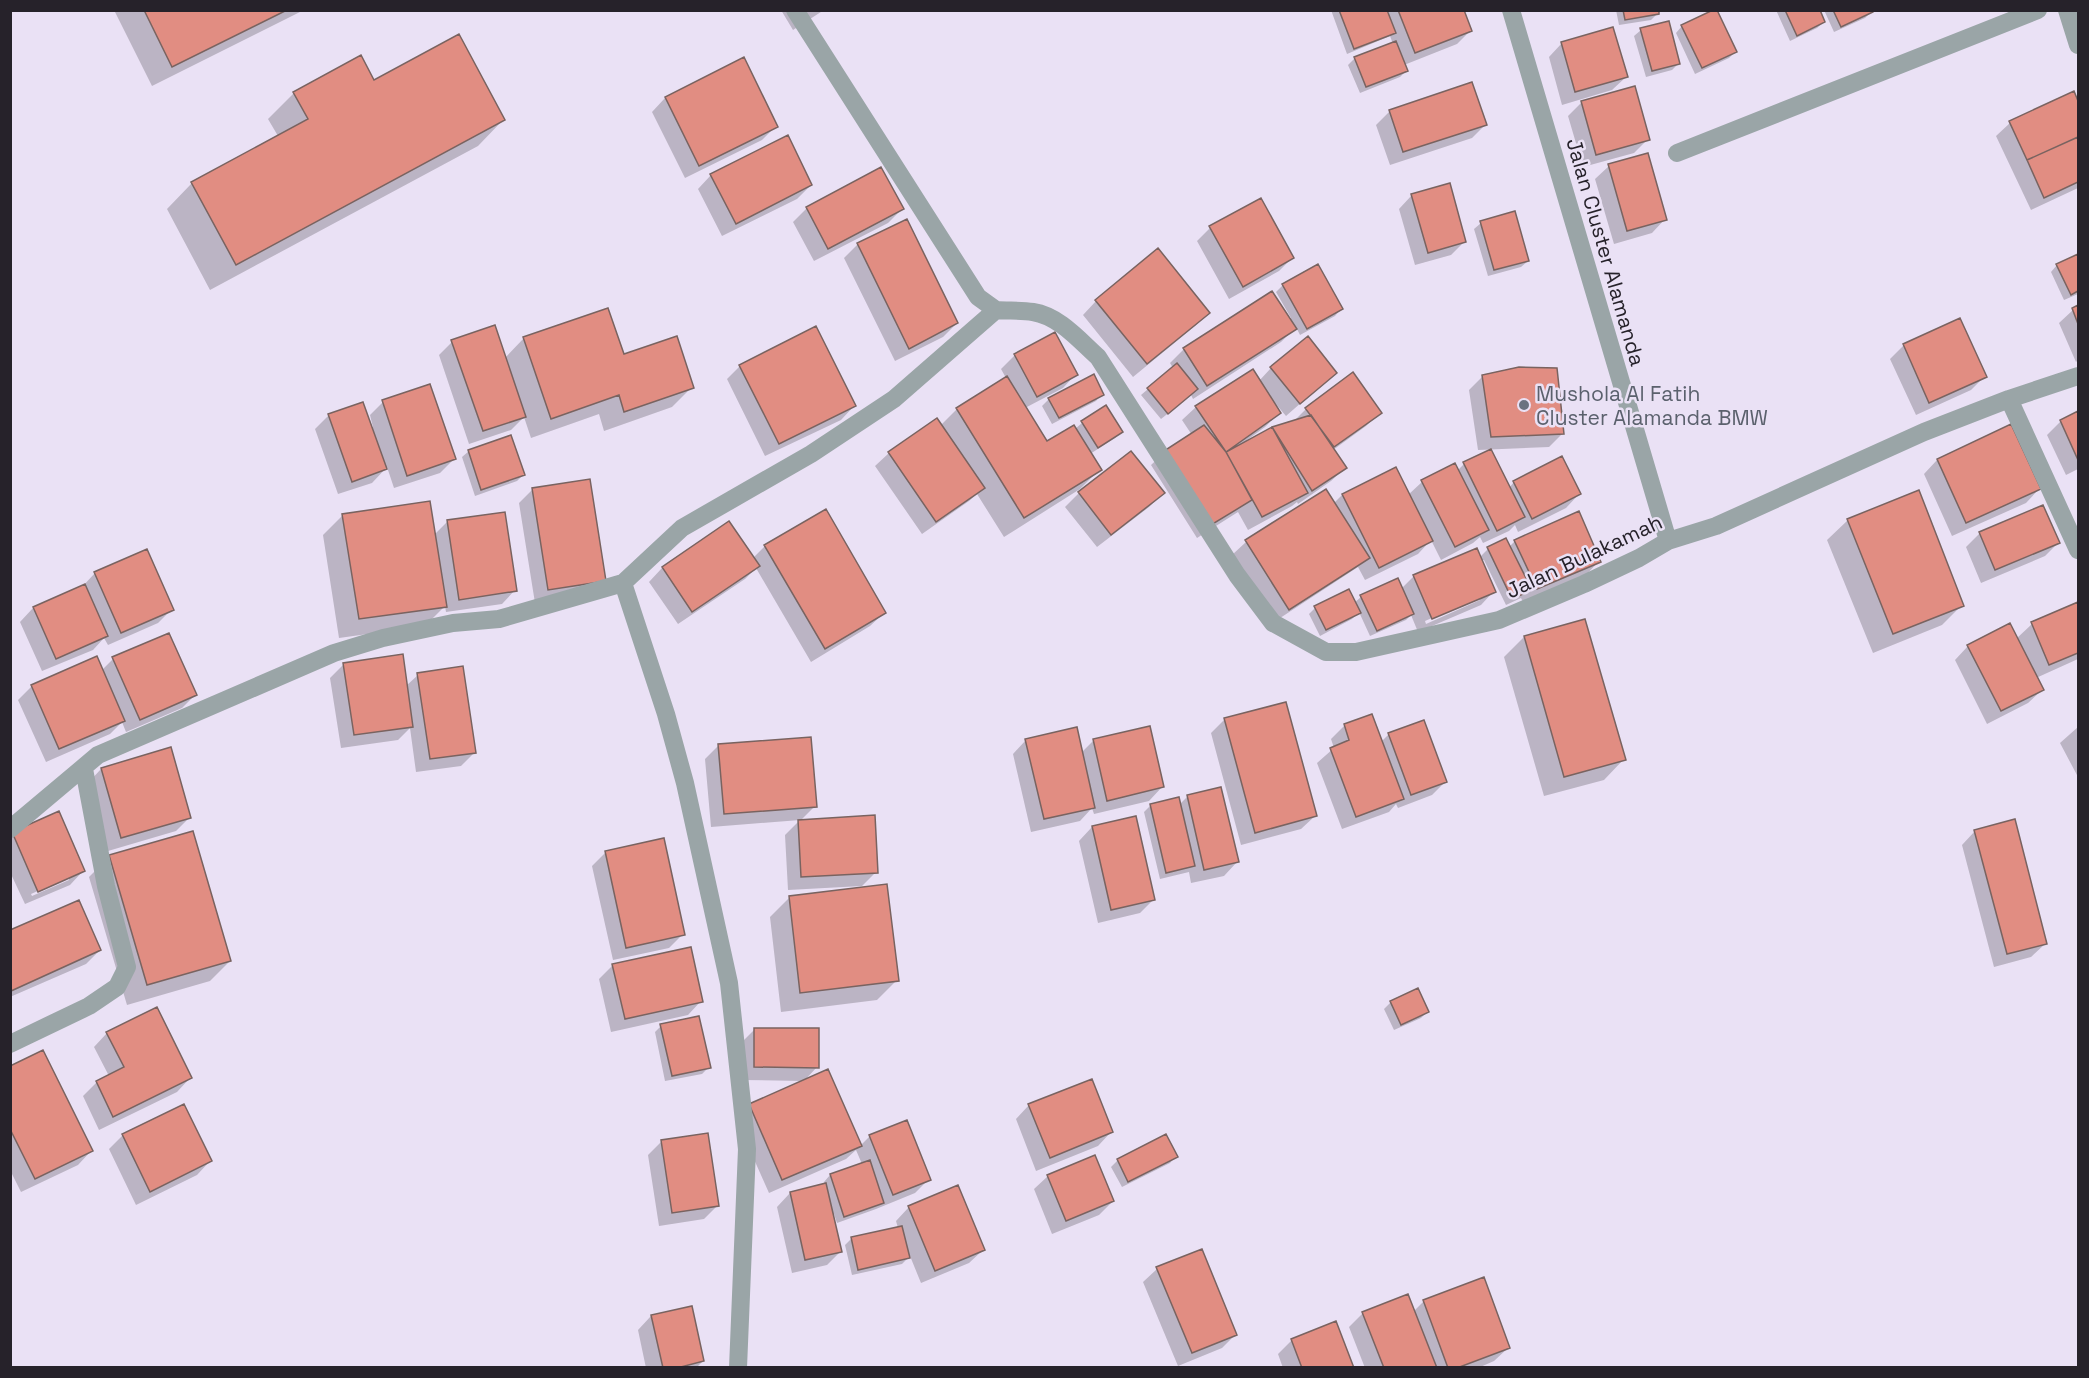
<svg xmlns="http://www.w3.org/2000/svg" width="2089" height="1378" font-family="'Space Grotesk',sans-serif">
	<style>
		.shadow { fill: #0003; fill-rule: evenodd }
		.building { fill: #e18d82; stroke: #796360; stroke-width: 1.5 }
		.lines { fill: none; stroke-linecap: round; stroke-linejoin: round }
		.minor { stroke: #9aa5a7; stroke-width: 18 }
		.worship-dot { fill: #6b7280; stroke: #eae1f5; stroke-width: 2 }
		.labels { text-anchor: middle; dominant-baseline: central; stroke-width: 5; stroke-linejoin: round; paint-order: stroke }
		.street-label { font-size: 21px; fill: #26222a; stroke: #eae1f5 }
		.worship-label { font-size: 21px; fill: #5b616d; stroke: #eae1f5; text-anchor: start }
	</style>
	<rect width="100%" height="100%" fill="#eae1f5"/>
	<path class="shadow" d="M114,10h190l-152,76z
		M781,10h43l-31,20z
		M1331,10h54l2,4 4,-4h71l8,21 -13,13 -53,21 2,6 -6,6 -40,16 -12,-28 7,-7 38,-14 -3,-8 -43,18z
		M1616,10h41l1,3 -7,7 -32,5z
		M1776,10h42l6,12 -7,6 -27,13z
		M1824,10h47v2l-6,6 -31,14z
		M1682,26l53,26 -6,6 -34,16 -19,-41z
		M1641,30l38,33 -7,7 -26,7 -12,-41z
		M1562,43l64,34 -14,13 -50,15 -13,-48z
		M743,59l33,67 -14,14 -77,38 -33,-66 13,-14z
		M374,82l129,38 -25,26 -268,144 -43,-81 25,-26 86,-47 -10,-17 26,-26z
		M2073,93l5,12v83l-47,22 -35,-74 14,-13z
		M1582,102l66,37 -14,14 -51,14 -15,-51z
		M1390,111l96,13 -14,14 -82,27 -14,-40z
		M1609,166l56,53 -13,14 -38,11 -19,-65z
		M711,175l100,10 -14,14 -75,37 -24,-47z
		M1412,195l53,46 -14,14 -36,10 -16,-56z
		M807,208l95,1 -14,14 -74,38 -21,-39z
		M1481,223l47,38 -7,6 -33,9 -14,-47z
		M1210,228l83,29 -14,14 -50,28 -32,-58z
		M858,244l99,79 -14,14 -48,24 -51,-103z
		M2078,255v39l-14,6 -13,-28 6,-7z
		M1283,285l58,24 -6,7 -35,19 -4,-8 -15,15 -88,57 -2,-4 -30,24 -20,-24 32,-27 -3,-5 14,-14 88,-56 17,26 2,-1 -15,-26z
		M1096,301l112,12 -13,13 -62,51 -50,-62z
		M2078,307v53l-2,2 -17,-39 14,-13z
		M524,338l99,18 69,31 -20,20 -68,24 -5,-17 -68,24 -7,-21 -13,13 -42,14 -30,-89 13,-13 53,16z
		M1904,345l81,31 -14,14 -55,25 -26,-56z
		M1015,355l61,19 -13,14 -38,20 22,35 28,-14 7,-6 24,-16 15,25 -6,6 -25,16 10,15 -20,20 -76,48 -27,-43 -8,7 -47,33 -47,-68 14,-13 48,-33 3,6 17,-17 49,-31 -5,-9z
		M740,366l114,40 -13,14 -76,36 -38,-77z
		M1271,368l64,5 -49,43 -11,-13 -2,1 6,9 -14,14 -18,13 1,2 24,-14 21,-6 13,-13 74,3 -14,14 -33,24 12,18 -14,13 -33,23 -1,-2 -5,4 -44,24 -10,-18 -41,26 -46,-73 14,-13 27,-17 -10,-15 14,-13 57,-36 6,10z
		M1483,376l79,58 -13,13 -71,3 -9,-60z
		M1102,394l-6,7 -44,23 -10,-18 7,-7z
		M383,402l71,57 -14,14 -46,15 -7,-21 -15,16 -34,11 -23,-65 14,-14 42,13 2,-1 -3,-12z
		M2078,413v56l-12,6 -19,-40 14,-14z
		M2010,426l29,63 -13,14 -74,33 -28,-62 13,-14z
		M469,451l54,24 -6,6 -42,15 -13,-39z
		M1464,464l45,24 5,-6 65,12 -13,14 -48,24 -3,-7 -6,6 -26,12 -3,-6 -7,6 -32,17 -10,-20 -13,14 -53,26 -7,-13 -84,55 -42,-67 14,-13 80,-51 7,13 9,-9h66l14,-13 35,-11z
		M533,489l71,92 -69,22 -16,-100z
		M1081,491l82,2 -14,14 -52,40 -32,-40z
		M343,515l91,20 13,-13 68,68 -13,14 -56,8 -1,-6 -20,20 -86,12 -16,-103z
		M1848,520l114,85 -20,20 -69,28 -46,-113z
		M729,523l24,35 12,-12 119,67 -14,13 -59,36 -55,-94 -11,11 -67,45 -29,-42 13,-14z
		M1980,533l78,10 -13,13 -64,27 -15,-36z
		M1505,540l4,7 6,-6 84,20 -13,14 -63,27 -2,-4 -15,7 -22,-45 -3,1 13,30 -13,14 -63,27 -7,-17 -5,5 -36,16 -11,-24 -7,7 -32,17 -11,-22 6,-6 39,-5 7,-6 40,-8 13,-13 66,-19 8,-8zM1480,597v3l-54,24 -1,-3z
		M95,573l77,36 -14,14 -50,22 -4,-7 -11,12 -51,21 -22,-49 13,-14 48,-20z
		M2077,604l1,4v51l-42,19 6,12 -14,13 -41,21 -32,-64 13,-14 48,-7 16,-15z
		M1524,637l100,122 -20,21 -60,16 -40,-139z
		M113,659l82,36 -13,13 -56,24 -4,-10 -12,12 -64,28 -28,-62 14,-14 70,-16z
		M344,664l62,22 12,-11 57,77 -14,14 -45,6 -6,-44 -12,12 -57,8 -11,-70z
		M1285,703l30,113 -14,13 -60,16 -30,-112 13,-13z
		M1344,726l37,16 8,-8 56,48 -13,13 -34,13 -2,-4 -7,8 -47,17 -25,-66 17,-15 -3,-9z
		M2078,727v50l-18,-34z
		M1026,740l55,13 13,-13 68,47 -13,14 -55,13 -2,-6 -12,13 -49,11 -18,-78z
		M718,746l97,60 -15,15 76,51 -14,14 -74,4 -3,-55 15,-15 -89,7 -6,-68z
		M101,769l88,49 -13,13 -68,20 -20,-68z
		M1188,796l49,66 -13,14 -33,7 -2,-11 -29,7 -16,-67 7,-7h28z
		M1092,827l61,73 -13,13 -42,10 -19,-82z
		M1975,831l70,113 -14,13 -37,10 -32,-122z
		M13,833l70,38 -13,14 -45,19 -15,-32v-37zM69,877v3l-37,16 -1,-2z
		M606,852l77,82 -14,14 -56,12 -21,-94z
		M109,857l121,104 -20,20 -83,24 -38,-128z
		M790,897l107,83 -20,20 -96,12 -11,-95z
		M10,932l90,18 -14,14 -76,33z
		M613,965l88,36 -13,14 -77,17 -12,-53z
		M1391,1002l36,10 -6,6 -27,12 -10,-21z
		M661,1026l48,41 -7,7 -37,7 -10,-49z
		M754,1030l63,37 -13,14 -63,-1v-37z
		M107,1033l83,45 -13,14 -78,38 -16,-34 14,-14 12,-6 -15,-29z
		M10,1068l81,83 -13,14 -57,27 -11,-22z
		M750,1105l110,41 10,-10 59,43 -14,14 -39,16 -39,14 -3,-9h-2l8,38 -13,13 -35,8 -15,-66 13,-14 35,-8 -1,-3 6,-7 32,-11 -6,-14 -10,9 -77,34 -33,-74z
		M1029,1105l82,27 -13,14 -62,25 -20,-52z
		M123,1135l87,26 -13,14 -61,30 -27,-56z
		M661,1142l56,64 -13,13 -45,7 -11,-71z
		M1176,1156l-6,7 -48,24 -11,-20 7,-7z
		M1048,1176l65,25 -14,14 -47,19 -18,-45z
		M909,1207l74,43 -14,13 -48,20 -11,-27 -8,8 -50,11 -7,-30 7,-7 46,-10 -2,-7z
		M1157,1269l78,66 -13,13 -44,18 -35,-84z
		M1424,1301l84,47 -14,13 -16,7h-113l-16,-41 14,-14 50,-1z
		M651,1316l52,45 -7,7h-50l-8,-38z
		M1292,1340l61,28h-70l-5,-14z"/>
	<path class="building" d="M144,10h143l-115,57z
		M1339,10h48l9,23 -42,16z
		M1398,10h66l8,21 -57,22z
		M1623,10h36v4l-34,6z
		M1713,10h4l20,42 -35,16 -21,-43z
		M1785,10h35l5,12 -28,14z
		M1833,10h40v2l-32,15z
		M1669,21l11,43 -28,7 -12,-43z
		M1613,27l15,50 -53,15 -14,-50z
		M459,34l46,86 -269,145 -45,-83 117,-63 -15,-27 68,-37 13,25z
		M1396,41l12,30 -42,16 -12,-30z
		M744,57l34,70 -79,39 -34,-69z
		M1472,82l15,43 -84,27 -14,-42z
		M1635,86l15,54 -54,15 -15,-54z
		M2074,91l4,10v36l-51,23 -18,-39z
		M788,135l24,50 -76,39 -26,-50z
		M2078,137v45l-34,16 -17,-38z
		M1648,153l19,67 -40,11 -19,-67z
		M881,167l23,42 -76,40 -22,-42z
		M1450,183l16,59 -38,11 -17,-59z
		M1261,198l33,60 -51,29 -34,-61z
		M1515,211l14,50 -35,9 -14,-49z
		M907,219l51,104 -49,26 -52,-106z
		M1158,248l52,65 -63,51 -52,-64z
		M2078,254v37l-7,4 -15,-31z
		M1318,264l25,45 -36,20 -25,-45z
		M1272,291l25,38 -90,57 -24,-38z
		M2078,305v19l-6,-16z
		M608,308l16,46 53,-18 17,52 -70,24 -5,-17 -68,24 -28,-82z
		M1960,318l27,59 -58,26 -26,-59z
		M495,325l31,92 -43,14 -32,-91z
		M816,326l40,80 -77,38 -40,-79z
		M1055,332l23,43 -41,22 -23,-43z
		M1308,336l29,37 -37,31 -30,-37z
		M1177,363l21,26 -30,25 -21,-26z
		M1519,367l38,1 7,66 -73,3 -9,-62z
		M1253,369l28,44 -55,39 -31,-46z
		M1353,372l29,41 -48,34 -29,-39z
		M1094,374l10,21 -45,23 -11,-20z
		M1007,376l40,65 27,-16 28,45 -78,48 -68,-110z
		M430,384l26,75 -49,17 -25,-76z
		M363,402l24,67 -35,13 -24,-68z
		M1106,405l17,27 -25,16 -17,-27z
		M2078,411v49l-18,-40z
		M1311,415l36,53 -35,23 -40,-64z
		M937,418l48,70 -49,34 -48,-70z
		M2011,424l30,65 -75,34 -29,-64z
		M1204,425l22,27 26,48 -41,25 -47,-74z
		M1272,427l36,66 -46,24 -36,-65z
		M511,435l14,40 -44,15 -13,-40z
		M1491,449l34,68 -28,14 -34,-69z
		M1131,451l34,42 -54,42 -33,-43z
		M1562,456l19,38 -49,25 -19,-38z
		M1455,463l34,67 -34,17 -34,-67z
		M1396,467l37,74 -54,27 -37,-74z
		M590,479l16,102 -58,9 -16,-102z
		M1326,489l44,69 -81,52 -44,-70z
		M1919,490l45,116 -71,28 -46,-115z
		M430,501l17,106 -88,12 -17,-105z
		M2043,505l17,38 -65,27 -16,-38z
		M826,509l60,104 -61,36 -61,-104z
		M1579,511l22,51 -64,27 -23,-49z
		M505,512l12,79 -58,9 -12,-80z
		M729,521l31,45 -68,46 -30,-45z
		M1506,538l26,52 -20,9 -25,-52z
		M1477,548l19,44 -64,27 -19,-44z
		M147,549l27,61 -53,23 -27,-61z
		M1398,578l16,36 -37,17 -17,-36z
		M85,584l23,52 -52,23 -23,-52z
		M1349,589l12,24 -35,17 -12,-24z
		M2078,602v51l-29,12 -18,-43z
		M1585,619l41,141 -62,17 -40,-141z
		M2010,623l34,67 -43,21 -34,-66z
		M169,633l28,62 -57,25 -28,-63z
		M403,654l10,73 -59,8 -11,-72z
		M97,656l28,65 -66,28 -28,-64z
		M463,666l13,87 -46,6 -13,-86z
		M1286,702l31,114 -62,17 -31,-115z
		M1372,714l32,85 -48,18 -26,-69 19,-8 -5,-16z
		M1424,720l23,62 -36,13 -23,-62z
		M1150,726l14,61 -57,14 -14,-62z
		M1077,727l18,81 -51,11 -19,-80z
		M811,737l6,70 -93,7 -6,-70z
		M171,747l20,71 -70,20 -20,-70z
		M1221,787l18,75 -35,8 -17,-75z
		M1179,797l16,69 -29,7 -16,-69z
		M59,811l26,60 -47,21 -26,-60z
		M875,815l3,58 -77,4 -3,-57z
		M1136,816l19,84 -44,10 -19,-84z
		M2015,819l32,125 -40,10 -33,-124z
		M193,831l38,130 -84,24 -38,-130z
		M664,838l21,97 -59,13 -21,-97z
		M887,884l12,97 -99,12 -11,-97z
		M79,900l22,50 -90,41 -1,-61z
		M691,947l12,55 -78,17 -13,-55z
		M1418,988l11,24 -28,13 -11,-24z
		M157,1007l35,71 -79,39 -17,-36 28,-14 -18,-35z
		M699,1016l12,52 -39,8 -12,-52z
		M754,1028h65v40l-65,-1z
		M43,1050l50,101 -58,28 -25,-50v-63z
		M828,1069l34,77 -80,34 -33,-76z
		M1092,1079l21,53 -63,26 -22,-54z
		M184,1104l28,57 -62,31 -28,-58z
		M907,1120l24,60 -38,15 -24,-60z
		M708,1133l11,73 -47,7 -11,-73z
		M1166,1134l12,23 -50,25 -11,-23z
		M1095,1155l19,46 -48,20 -19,-46z
		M870,1160l14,43 -40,14 -14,-43z
		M826,1183l16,69 -37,8 -15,-68z
		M958,1185l27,65 -50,21 -27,-65z
		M902,1226l8,32 -52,12 -7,-33z
		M1202,1249l35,86 -45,18 -36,-86z
		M1484,1277l26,71 -53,20h-9l-25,-68z
		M1408,1294l29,74h-53l-22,-56z
		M692,1306l12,55 -27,7h-14l-12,-53z
		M1336,1321l18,47h-52l-11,-29z"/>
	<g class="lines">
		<path class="minor" d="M795,10l183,287 18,13
			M1511,10l157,531
			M2067,10l11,35
			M1677,153l361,-143
			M996,310c12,1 25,0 37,2 26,4 46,28 65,45l139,218 36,48 53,29h30l143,-32 85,-36 55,-26 29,-17 48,-15 208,-94 85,-33 69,-23
			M2009,399l69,151
			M623,583l43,131 19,69 44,200 18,166 -9,219
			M10,829l88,-74 236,-102 49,-15 70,-15 46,-4 124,-36 59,-55 129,-74 83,-55 102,-89
			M10,1044l79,-38 28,-19 10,-20 -21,-81 -22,-117"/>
	</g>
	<circle class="worship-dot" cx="1524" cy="405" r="6"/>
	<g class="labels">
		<g class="street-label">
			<text transform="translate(1606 252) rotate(74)">Jalan Cluster Alamanda</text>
			<text transform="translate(1584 556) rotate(-25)">Jalan Bulakamah</text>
		</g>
		<g class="worship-label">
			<text x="1536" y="393">Mushola Al Fatih<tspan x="1536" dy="24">Cluster Alamanda BMW</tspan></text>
		</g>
	</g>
	<rect width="2089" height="1378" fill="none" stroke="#26222a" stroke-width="24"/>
</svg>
